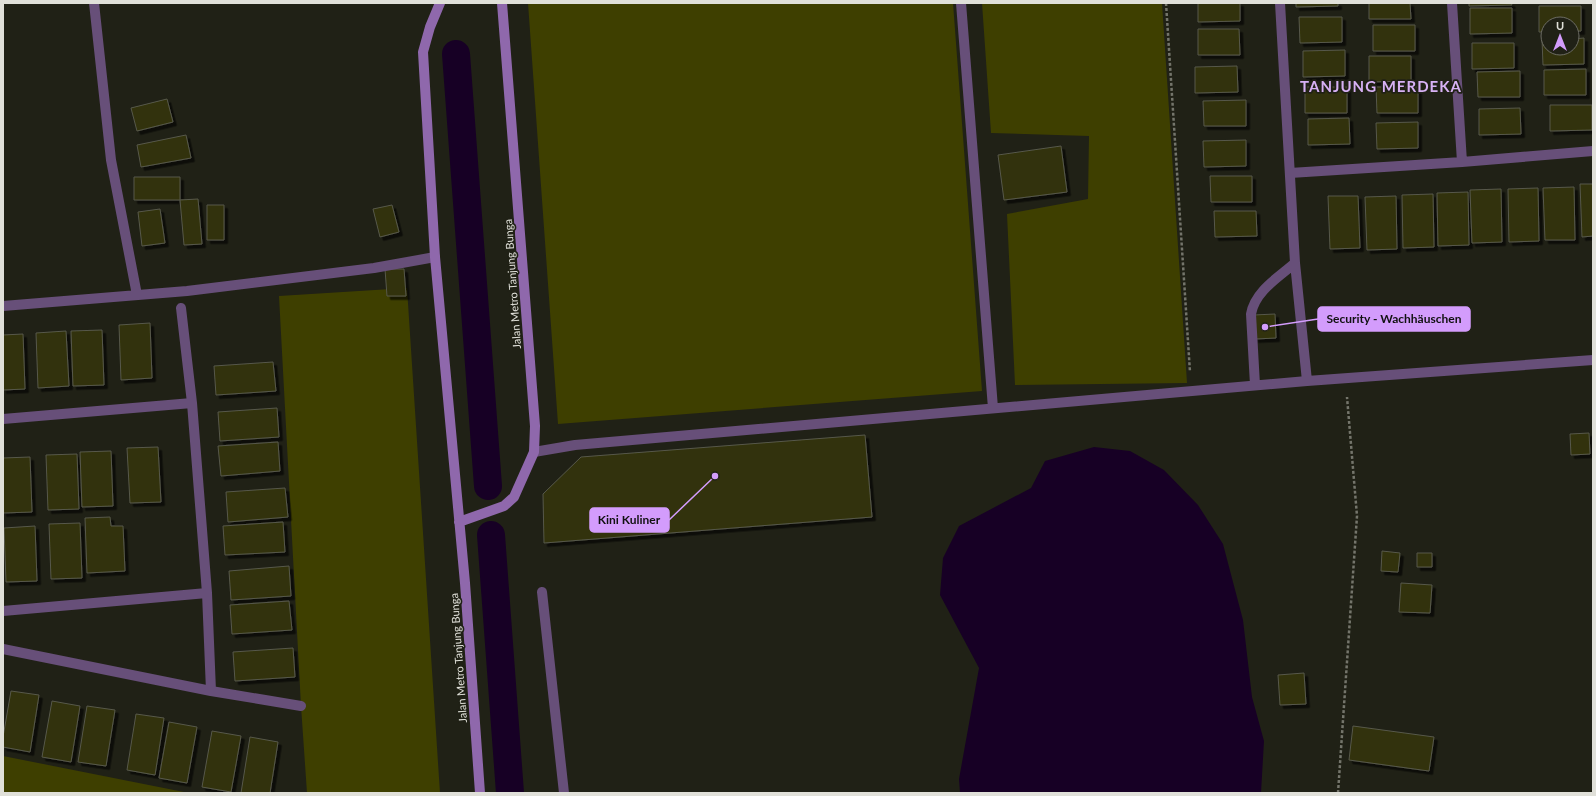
<svg xmlns="http://www.w3.org/2000/svg" width="1596" height="796" font-family="Lato,sans-serif">
	<style>
		.green { fill: #3e3f00 }
		.water { fill: #170025 }
		.lines { fill: none; stroke-linecap: round; stroke-linejoin: round }
		.canal { stroke: #170025; stroke-width: 28 }
		.building { fill: #323309; stroke: #57584b; filter: url(#shadow) }
		.path { stroke: #74756b; stroke-width: 2.5; stroke-dasharray: 3 2; stroke-linecap: butt }
		.street { stroke: #674f79; stroke-width: 10 }
		.secondary { stroke: #8f68ac; stroke-width: 10 }
		.labels { text-anchor: middle; dominant-baseline: central; stroke-width: 3.5; stroke-linejoin: round; paint-order: stroke }
		.street-label { font-size: 11px; fill: #e0e0d9; stroke: #202116 }
		.district-label { font-size: 15px; font-weight: bold; letter-spacing: 1px; fill: #d7b1f4; stroke: #202116 }
		.leader { fill: none; stroke: #d39cfc; stroke-width: 1.5 }
		.callout-dot { fill: #d39cfc; stroke: #202116; stroke-width: 1.5 }
		.callout { fill: #d39cfc; stroke: #d39cfc; stroke-width: 1.5 }
		.callout-label { font-size: 12px; text-anchor: middle; font-weight: bold; fill: #111 }
	</style>
	<defs>
		<filter id="shadow"><feDropShadow dx="3.5" dy="3.5" stdDeviation="0" flood-color="#0009"/></filter>
	</defs>
	<rect width="100%" height="100%" fill="#202116"/>
	<path class="green" d="M528,3h425l29,388 -424,33z
		M982,3h180l25,380 -172,2 -8,-171 81,-15 1,-63 -98,-3z
		M407,288l33,505h-133l-6,-87 -22,-410z
		M3,756l186,37h-186z"/>
	<path class="water" d="M1094,447l36,4 34,19 34,35 25,39 20,76 9,77 12,44 -3,52h-301l-1,-14 20,-111 -39,-73 3,-37 16,-32 72,-38 14,-27z"/>
	<g class="lines">
		<path class="canal" d="M456,54l32,432
			M491,535l19,258"/>
	</g>
	<path class="building" d="M1198,3h42v18l-42,1z
		M1296,3h42v3l-42,1z
		M1369,3h41l1,16h-42z
		M1469,3h42l1,2 -43,1z
		M1539,6h42v25h-9v-7h-24v8h-9z
		M1470,8h42v25l-42,1z
		M1299,17h43v25l-42,1z
		M1373,25h42v26h-42z
		M1198,29h41l1,26h-42z
		M1584,38v26l-41,1 -1,-26h6v9h24v-9z
		M1472,43h42v25l-42,1z
		M1345,50v26l-42,1v-26z
		M1369,56h42v25l-42,1z
		M1237,66l1,26 -43,1v-26z
		M1586,69v26h-42v-25z
		M1520,71v26h-42l-1,-25z
		M1305,87h42v26h-42z
		M1376,87h42v26h-41z
		M167,99l6,23 -36,9 -6,-23z
		M1246,100v26h-42l-1,-25z
		M1550,105h42v25l-42,1z
		M1520,108l1,26 -42,1v-26z
		M1349,118l1,26 -42,1v-26z
		M1418,122v26l-41,1 -1,-26z
		M186,135l5,23 -50,9 -4,-22z
		M1246,140v26l-42,1 -1,-26z
		M1061,146l6,46 -63,8 -6,-45z
		M1210,176h42v26h-41z
		M134,177h46v23h-46z
		M1580,184h13v52l-11,1z
		M1574,187l1,53h-30l-2,-52z
		M1538,188l1,53 -30,1 -1,-53z
		M1501,189l1,53 -30,1 -2,-53z
		M1468,192l1,53 -31,1 -1,-53z
		M1433,194l1,53 -31,1 -1,-53z
		M1328,196h30l2,52 -30,1z
		M1396,196l1,53 -30,1 -2,-53z
		M198,199l4,45 -18,1 -4,-45z
		M207,205h17v35h-17z
		M392,205l7,27 -19,5 -7,-28z
		M160,209l5,34 -23,3 -4,-34z
		M1214,211h42l1,25 -42,1z
		M385,269h19l2,27h-19z
		M1275,314l1,24 -21,1 -1,-24z
		M150,323l2,55 -31,2 -2,-55z
		M102,330l2,55 -31,1 -2,-55z
		M66,331l3,55 -31,2 -2,-55z
		M23,334l2,55 -22,1v-55z
		M273,362l3,29 -60,4 -2,-29z
		M277,408l2,29 -59,4 -2,-29z
		M1589,433l1,21 -19,1 -1,-21z
		M865,435l7,82 -328,26 -1,-49 38,-37z
		M278,442l2,29 -59,5 -3,-30z
		M158,447l3,55 -31,1 -3,-55z
		M111,451l2,55 -31,1 -2,-55z
		M77,454l2,55 -31,1 -2,-55z
		M30,457l2,55 -29,1v-55z
		M285,488l3,29 -60,5 -2,-30z
		M110,517l1,9h12l2,45 -38,2 -2,-55z
		M283,522l2,30 -60,3 -2,-29z
		M80,523l2,55 -31,1 -2,-55z
		M35,526l2,55 -31,1 -2,-54z
		M1382,551l18,2 -2,19 -17,-1z
		M1417,553h15v14h-15z
		M289,566l2,30 -60,4 -2,-29z
		M1401,583l31,2 -2,28 -31,-1z
		M289,601l3,29 -60,4 -2,-29z
		M293,648l2,29 -60,4 -2,-29z
		M1304,673l2,31 -26,1 -2,-30z
		M11,691l28,4 -9,57 -27,-5v-10z
		M52,701l28,5 -9,56 -29,-5z
		M87,706l28,4 -9,56 -28,-4z
		M136,714l28,4 -9,57 -28,-5z
		M169,722l28,5 -10,56 -28,-5z
		M1353,726l81,11 -5,34 -80,-11z
		M212,731l29,5 -10,56 -29,-5z
		M250,737l28,5 -8,51h-29z"/>
	<g class="lines">
		<path class="path" d="M1166,3l24,369
			M1338,793l19,-277 -10,-119"/>
		<path class="street" d="M94,3l17,157 26,135
			M961,3l32,405
			M1280,3l15,260 12,118
			M1452,3l10,159
			M1290,173l172,-11 131,-11
			M3,306l184,-15 187,-23 61,-11
			M1255,385l-4,-71c4,-23 28,-37 44,-51
			M192,403l15,190 4,98 90,15
			M3,419l189,-16 -11,-95
			M534,452l41,-7 732,-64 286,-21
			M542,592l22,201
			M3,611l204,-18
			M3,649l208,42"/>
		<path class="secondary" d="M440,3l-10,24 -7,25 12,205 30,326 15,210
			M459,522l45,-16 10,-9 20,-45 1,-26 -33,-423"/>
	</g>
	<g class="labels">
		<g class="street-label">
			<text transform="translate(512 284) rotate(-94)">Jalan Metro Tanjung Bunga</text>
			<text transform="translate(458 658) rotate(-94)">Jalan Metro Tanjung Bunga</text>
		</g>
		<g class="district-label">
			<text x="1381" y="86">TANJUNG MERDEKA</text>
		</g>
	</g>
	<path class="leader" d="M1265 327L1318 319M715 476L669 520"/>
	<g class="callout-dot">
		<circle cx="1265" cy="327" r="4"/>
		<circle cx="715" cy="476" r="4"/>
	</g>
	<g class="callout">
		<rect x="1318" y="307" width="152" height="24" rx="4"/>
		<rect x="590" y="508" width="79" height="24" rx="4"/>
	</g>
	<g class="callout-label">
		<text x="1394" y="323">Security - Wachhäuschen</text>
		<text x="629" y="524">Kini Kuliner</text>
	</g>
	<rect width="1596" height="796" fill="none" stroke="#e0e0d9" stroke-width="8"/>
	<g transform="translate(1560 36)"><circle r="19" fill="#202116" stroke="#6d6d64"/>
	<path d="M0-3L7 15L0 10L-7 15Z" fill="#d39cfc"/>
	<text y="-6" font-size="11" font-weight="bold" text-anchor="middle" fill="#e0e0d9">U</text>
	</g>
</svg>
